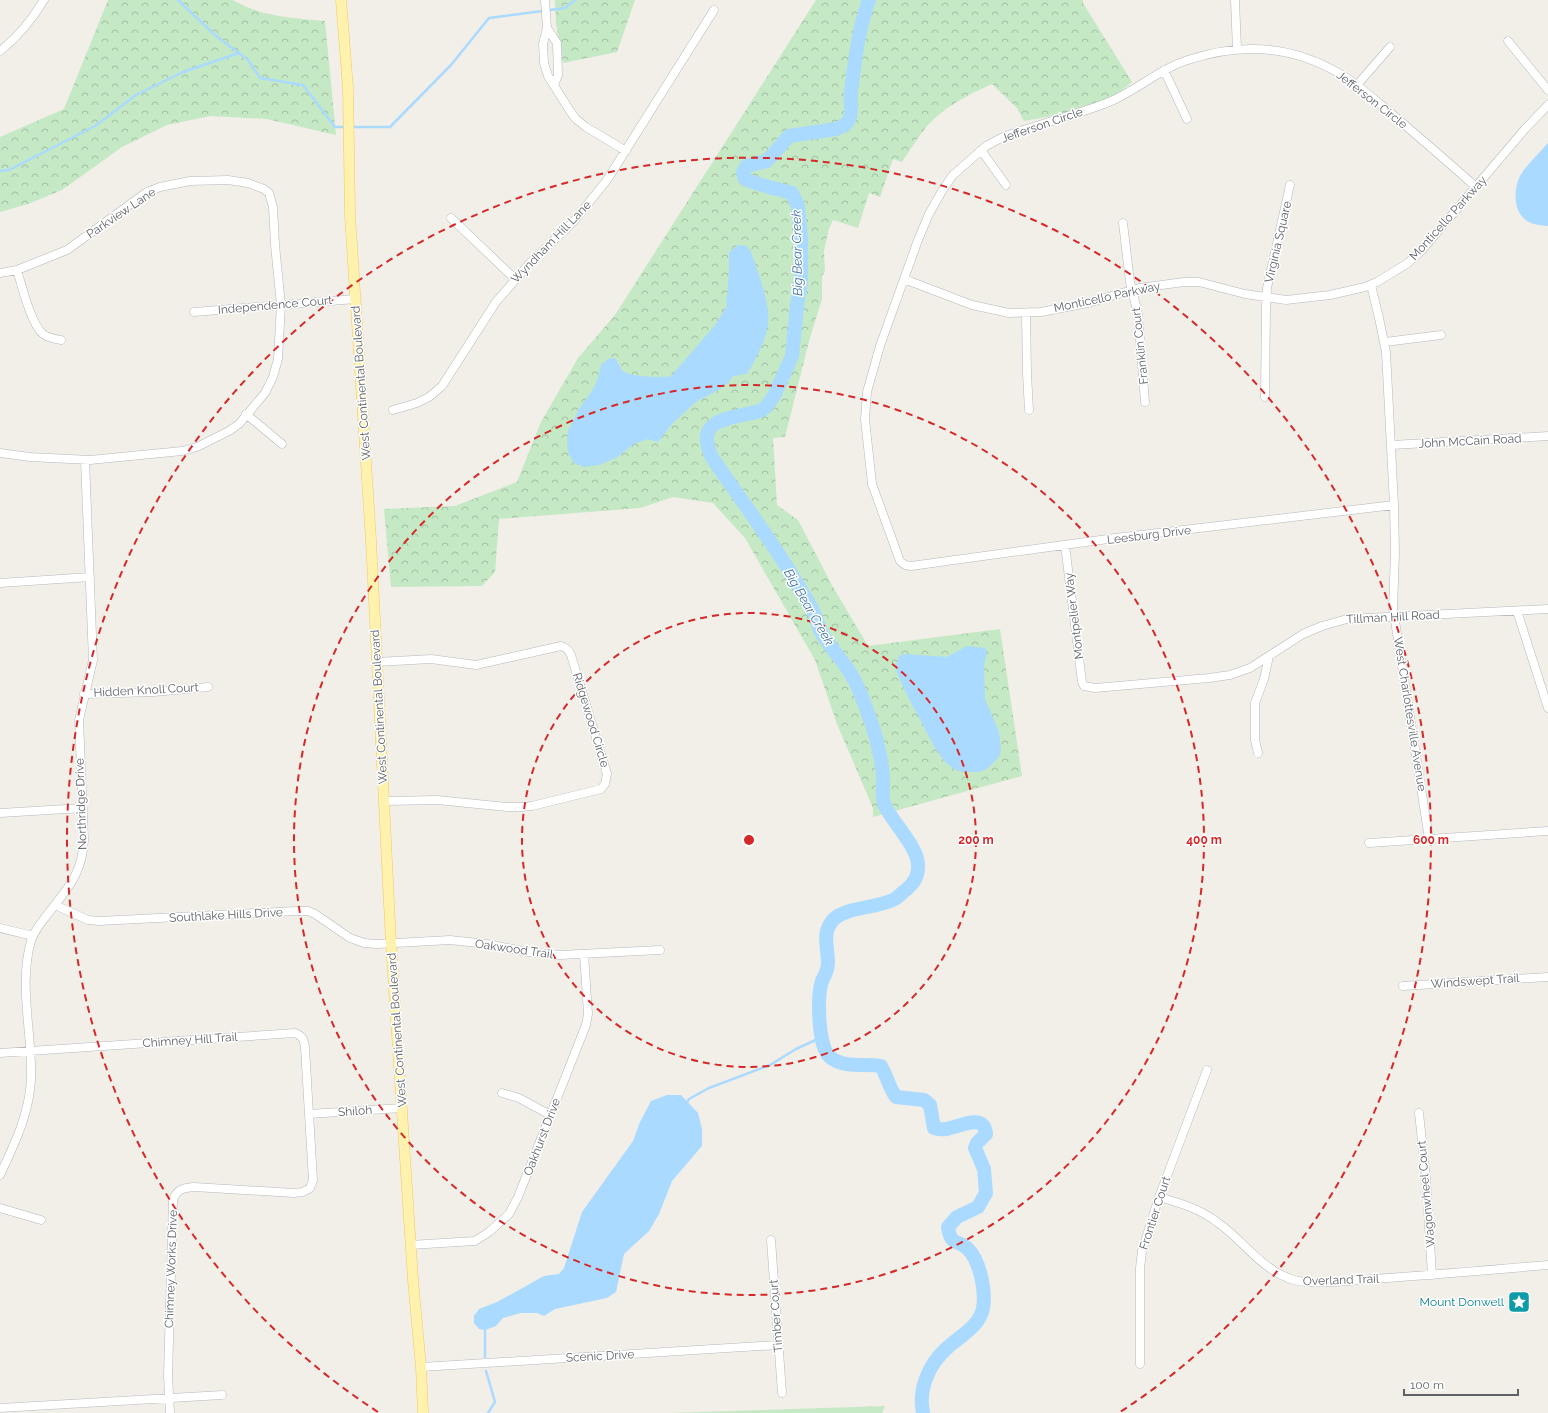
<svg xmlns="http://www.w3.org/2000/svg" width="1548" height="1413" font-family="Raleway,sans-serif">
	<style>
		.forest { fill: url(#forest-crowns) }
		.park { fill: url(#park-tufts) }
		.water { fill: #aadaff }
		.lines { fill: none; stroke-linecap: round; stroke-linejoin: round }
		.stream { stroke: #aadaff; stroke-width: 2.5 }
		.river { stroke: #aadaff; stroke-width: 14 }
		.minor-casing { stroke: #b5b8bc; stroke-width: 9 }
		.major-casing { stroke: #f2c960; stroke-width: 11 }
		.minor { stroke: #fff; stroke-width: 8 }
		.major { stroke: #fff2af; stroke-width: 10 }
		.ring { fill: none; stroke: #d62828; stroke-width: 2; stroke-dasharray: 7 5 }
		.labels { text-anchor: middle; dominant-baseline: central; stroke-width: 3; stroke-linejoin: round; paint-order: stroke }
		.street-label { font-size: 12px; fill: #5f6368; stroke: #fff }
		.culture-label { font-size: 12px; fill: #0d838f; stroke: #fff; text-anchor: end }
		.water-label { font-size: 13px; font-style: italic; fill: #4174aa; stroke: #fff }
		.centre { fill: #d62828; stroke: #fff; stroke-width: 2 }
		.ring-label { font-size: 12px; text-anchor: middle; font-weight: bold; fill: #d62828; stroke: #fff; stroke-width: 3; stroke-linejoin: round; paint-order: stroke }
	</style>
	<defs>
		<pattern id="forest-crowns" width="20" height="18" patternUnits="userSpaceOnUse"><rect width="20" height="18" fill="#c5e8c5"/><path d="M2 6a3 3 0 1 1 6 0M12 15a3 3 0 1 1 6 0" fill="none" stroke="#a3c0a4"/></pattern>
		<pattern id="park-tufts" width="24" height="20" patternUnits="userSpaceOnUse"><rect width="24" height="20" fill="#c5e8c5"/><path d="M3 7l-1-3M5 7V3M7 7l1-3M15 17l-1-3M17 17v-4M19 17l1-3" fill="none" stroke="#a3c0a4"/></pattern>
	</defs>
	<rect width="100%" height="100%" fill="#f1efe8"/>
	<path class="forest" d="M108,0h125c28,17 61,18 92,21l11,114 -69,-16 -57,-3 -43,9 -45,22 -60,43 -34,14 -28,8v-75l64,-28z
		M555,0h80l-18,52 -54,11 -7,-40z
		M816,0h267v3l49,79 -20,16 -55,17 -33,6 -7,-13 -25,-24c-23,10 -48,23 -65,42 -9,11 -17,24 -25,36l-9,-3 -13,38 -11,-4 -11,35 -25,-8 -4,9 -5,22 1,20 -3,5v23l-13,42 -24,96 -12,1 4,67 21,15 35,67 35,59 132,-17 22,147 -149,41v-9l-36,-84 -22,-64 -70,-122 -32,-35 -40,-6 -33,11 -141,11 -4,53 -13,14 -91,1 -7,-78 71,-3 62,-24 24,-60 37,-64 37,-43z"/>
	<path class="park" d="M885,1406l-3,7h-212z"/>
	<path class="water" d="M1548,143v83h-1c-5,-1 -11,-1 -16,-3 -19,-8 -19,-36 -8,-52 8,-10 17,-19 25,-28z
		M738,245l9,1 4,6c7,21 19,49 17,71 -1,15 -13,38 -21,51l-14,2 -6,8 -16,10 -15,8 -24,22 -14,18 -11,-3 -13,5 -18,14 -17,7 -15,2 -10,-4 -6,-11 -1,-12 1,-9 11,-22 13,-18 5,-10 4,-16 7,-6 7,-1c3,3 5,10 8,13 8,6 39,7 48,5l45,-52 10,-17 3,-35v-20z
		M967,646l18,2 2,5 -3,12 1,34 14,33 2,18 -2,7 -11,11 -8,4h-18l-8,-3 -9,-7 -10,-14 -29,-55 -9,-20 -1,-7 3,-10 5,-2 43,3z
		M667,1095h14l17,18 4,16v17l-30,35 -13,33 -10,17 -25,23 -8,38 -9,6 -52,11 -11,7 -7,-3h-16l-18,5 -7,8 -11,4 -6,-1 -5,-6v-7l5,-7 18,-7 47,-26 15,-2 5,-6 18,-56 51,-71 7,-19 11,-21z"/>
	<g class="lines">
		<path class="stream" d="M178,0l37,35 33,25 12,18 43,7 32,42h12
			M352,127h38l61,-62 38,-47 76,-10 10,-8
			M0,171l9,-1 86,-44 41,-31 47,-23 56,-19
			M686,1104l3,-5 20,-11 61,-23 26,-16 26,-12
			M485,1357v-29
			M486,1371l9,31 -7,11"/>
		<path class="river" d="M869,0c-11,30 -14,61 -18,92 -1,8 1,17 -1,25 -2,7 -7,9 -14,12l-47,7 -22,25 -21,5 -3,7 2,6c15,7 31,9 47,14l6,13 3,33v42l-4,24 -5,51 -18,40 -8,11 -6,4c-28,8 -69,6 -47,48 33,48 69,96 98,148 5,7 6,17 10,25 9,16 22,28 31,44 6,9 10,21 14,32 8,21 15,44 17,67 1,9 -2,22 2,31 8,17 33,41 33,59 1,10 -4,18 -11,24 -4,3 -8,7 -12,10 -16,9 -49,8 -61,20 -13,13 -6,28 -6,44 0,7 -3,12 -6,18 -5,14 -4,65 7,75 13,13 37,7 52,10 6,10 8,22 15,31l28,3 6,5 4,23c4,1 8,2 12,1 13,-2 38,-17 40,5l-9,9 -2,5 9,21 2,24 -8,14 -21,10 -9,10c3,19 8,12 19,21 13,12 19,43 16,60 -3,18 -23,28 -36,40 -18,16 -29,41 -24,65"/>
		<g class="minor-casing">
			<path id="minor" d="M545,0l2,28 -4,16 1,19 4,13 22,35 6,8 10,8 40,24
				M1235,0l2,49
				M547,28l10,15 1,32 -4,10
				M1508,41l40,49
				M0,51c18,-14 32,-31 44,-51
				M1164,70l23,49
				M1357,85l33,-38
				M981,150l25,35
				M451,218l64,61
				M1123,223l7,59 8,32 7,88
				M17,270c5,16 14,54 26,64 5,4 12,5 18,6
				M0,273l17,-3 50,-20 80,-58 13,-5 30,-6 38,-1 20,3 16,6 5,4 4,14 2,38 6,60 -3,54 -5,18 -8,16 -26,31 -10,7 -32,16 -15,4 -92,9 -60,-3 -30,-4
				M904,279l68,26 37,8 32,-1 47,-9 51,-15 45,-6h15l46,12 41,6 44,-5 35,-8 12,-5 31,-19 14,-13 103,-121 23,-24
				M1371,285l8,33 7,34 8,153 1,48 -2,55 36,231
				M194,312l161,-13
				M1026,313l1,61 2,36
				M1385,342l56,-7
				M1265,397l1,-91 1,-18 23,-103
				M393,410l24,-7 12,-6 13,-11 54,-84 34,-39 44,-42 33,-41 107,-170
				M246,414l36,30
				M1392,445l156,-9
				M1394,505l-279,33 -204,28 -6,-1 -5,-4 -28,-77 -7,-65 2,-27 13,-46 38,-106 11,-26 13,-23 10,-15 34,-30 17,-9c35,-13 71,-21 106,-35 27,-11 50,-33 79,-42 54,-18 105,-15 154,15 18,11 34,26 50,39 28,24 56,48 84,73
				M1065,545l17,137 2,4 11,2 114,-10 21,-3 20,-7 53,-34 19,-8 25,-7 201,-10
				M0,583l90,-6
				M1517,611l31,97
				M377,662l54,-3 45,6 85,-19c6,2 7,4 10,9l36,119 -2,10 -4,5 -69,17 -10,1h-15l-70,-7 -52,1
				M84,694l70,-2 54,-5
				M1258,753l-3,-13v-37l9,-24 5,-23
				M0,813l83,-5
				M1369,843l179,-12
				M55,905l33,15 11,1 198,-10h11l7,3 35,24 14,5 13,1 73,-4 37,4 40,8 33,3 100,-5
				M0,928l33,8
				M1403,986l145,-9
				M0,1053l295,-20c8,3 9,7 10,15l8,132 -3,8 -7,4 -9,1 -100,-6c-11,1 -17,2 -21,13l-5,176 2,37
				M502,1093l17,5 31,17
				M1419,1113l7,65 6,97
				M309,1114l93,-6
				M0,1175c14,-30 29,-60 31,-95 2,-45 -13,-94 0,-139 3,-10 10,-18 16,-26 20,-26 35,-40 37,-75l-5,-120 14,-60 -8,-200
				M1159,1197c21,6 41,12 58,25 26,18 40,43 71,56 20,9 62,2 85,1 58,-4 117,-9 175,-14
				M0,1208l41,12
				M771,1240l11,153
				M410,1245l65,-4 14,-9 20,-18 9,-17 68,-172 2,-11 -4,-60
				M1140,1364v-96l2,-17 17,-54 48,-127
				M421,1367l357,-22
				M0,1408l222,-13"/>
		</g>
		<g class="major-casing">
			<path id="major" d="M341,0l7,88 2,127 21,325 20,403 22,337 8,87 2,46"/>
		</g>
		<use href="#minor" class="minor"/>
		<use href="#major" class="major"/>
	</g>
	<g class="ring">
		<circle cx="749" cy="840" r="227"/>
		<circle cx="749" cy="840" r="455"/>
		<path d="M378 1412A682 682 0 1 1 1120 1412"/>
	</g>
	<defs>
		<g id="sight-square" transform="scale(1.15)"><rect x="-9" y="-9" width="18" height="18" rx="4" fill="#0f9aa8" stroke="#fff"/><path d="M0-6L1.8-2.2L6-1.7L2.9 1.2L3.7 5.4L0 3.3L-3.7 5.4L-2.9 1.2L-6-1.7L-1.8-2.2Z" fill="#fff"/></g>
	</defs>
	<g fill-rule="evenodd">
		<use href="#sight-square" x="1519" y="1302"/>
	</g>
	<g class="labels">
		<g class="street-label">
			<text transform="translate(1372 100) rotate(38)">Jefferson Circle</text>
			<text transform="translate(1042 125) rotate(-19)">Jefferson Circle</text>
			<text transform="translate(121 213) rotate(-34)">Parkview Lane</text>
			<text transform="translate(1448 218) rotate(-48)">Monticello Parkway</text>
			<text transform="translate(551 242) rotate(-46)">Wyndham Hill Lane</text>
			<text transform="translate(1278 242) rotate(-77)">Virginia Square</text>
			<text transform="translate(1107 297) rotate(-12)">Monticello Parkway</text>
			<text transform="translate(275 305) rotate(-5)">Independence Court</text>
			<text transform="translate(1140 346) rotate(-96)">Franklin Court</text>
			<text transform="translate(361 383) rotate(-94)">West Continental Boulevard</text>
			<text transform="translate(1470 441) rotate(-3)">John McCain Road</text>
			<text transform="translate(1149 535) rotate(-7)">Leesburg Drive</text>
			<text transform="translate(1074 616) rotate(-97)">Montpelier Way</text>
			<text transform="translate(1393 617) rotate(-3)">Tillman Hill Road</text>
			<text transform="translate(146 690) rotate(-3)">Hidden Knoll Court</text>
			<text transform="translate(379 707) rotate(-93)">West Continental Boulevard</text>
			<text transform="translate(1410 714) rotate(81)">West Charlottesville Avenue</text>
			<text transform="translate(591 720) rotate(73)">Ridgewood Circle</text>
			<text transform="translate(81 804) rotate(-92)">Northridge Drive</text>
			<text transform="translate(226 915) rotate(-3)">Southlake Hills Drive</text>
			<text transform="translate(514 949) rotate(8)">Oakwood Trail</text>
			<text transform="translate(1475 981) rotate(-4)">Windswept Trail</text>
			<text transform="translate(397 1030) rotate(-94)">West Continental Boulevard</text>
			<text transform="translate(190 1040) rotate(-4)">Chimney Hill Trail</text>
			<text transform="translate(355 1111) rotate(-4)">Shiloh</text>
			<text transform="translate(542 1137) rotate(-69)">Oakhurst Drive</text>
			<text transform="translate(1426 1194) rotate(-95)">Wagonwheel Court</text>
			<text transform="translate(1155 1213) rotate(-72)">Frontier Court</text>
			<text transform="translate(171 1269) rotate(-88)">Chimney Works Drive</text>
			<text transform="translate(1341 1280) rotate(-2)">Overland Trail</text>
			<text transform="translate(776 1316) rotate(-94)">Timber Court</text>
			<text transform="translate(600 1356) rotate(-3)">Scenic Drive</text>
		</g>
		<g class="culture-label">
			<text x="1504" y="1302">Mount Donwell</text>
		</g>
		<g class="water-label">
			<text transform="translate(797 253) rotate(-91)">Big Bear Creek</text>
			<text transform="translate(809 607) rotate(60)">Big Bear Creek</text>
		</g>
	</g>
	<circle cx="749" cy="840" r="6" class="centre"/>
	<g class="ring-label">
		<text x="976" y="844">200 m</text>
		<text x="1204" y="844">400 m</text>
		<text x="1431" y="844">600 m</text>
	</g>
	<path d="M1404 1389v6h114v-6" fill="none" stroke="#5f6368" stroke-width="2"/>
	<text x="1410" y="1389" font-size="12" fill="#5f6368" stroke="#ffffff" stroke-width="3" paint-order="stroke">100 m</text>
</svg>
